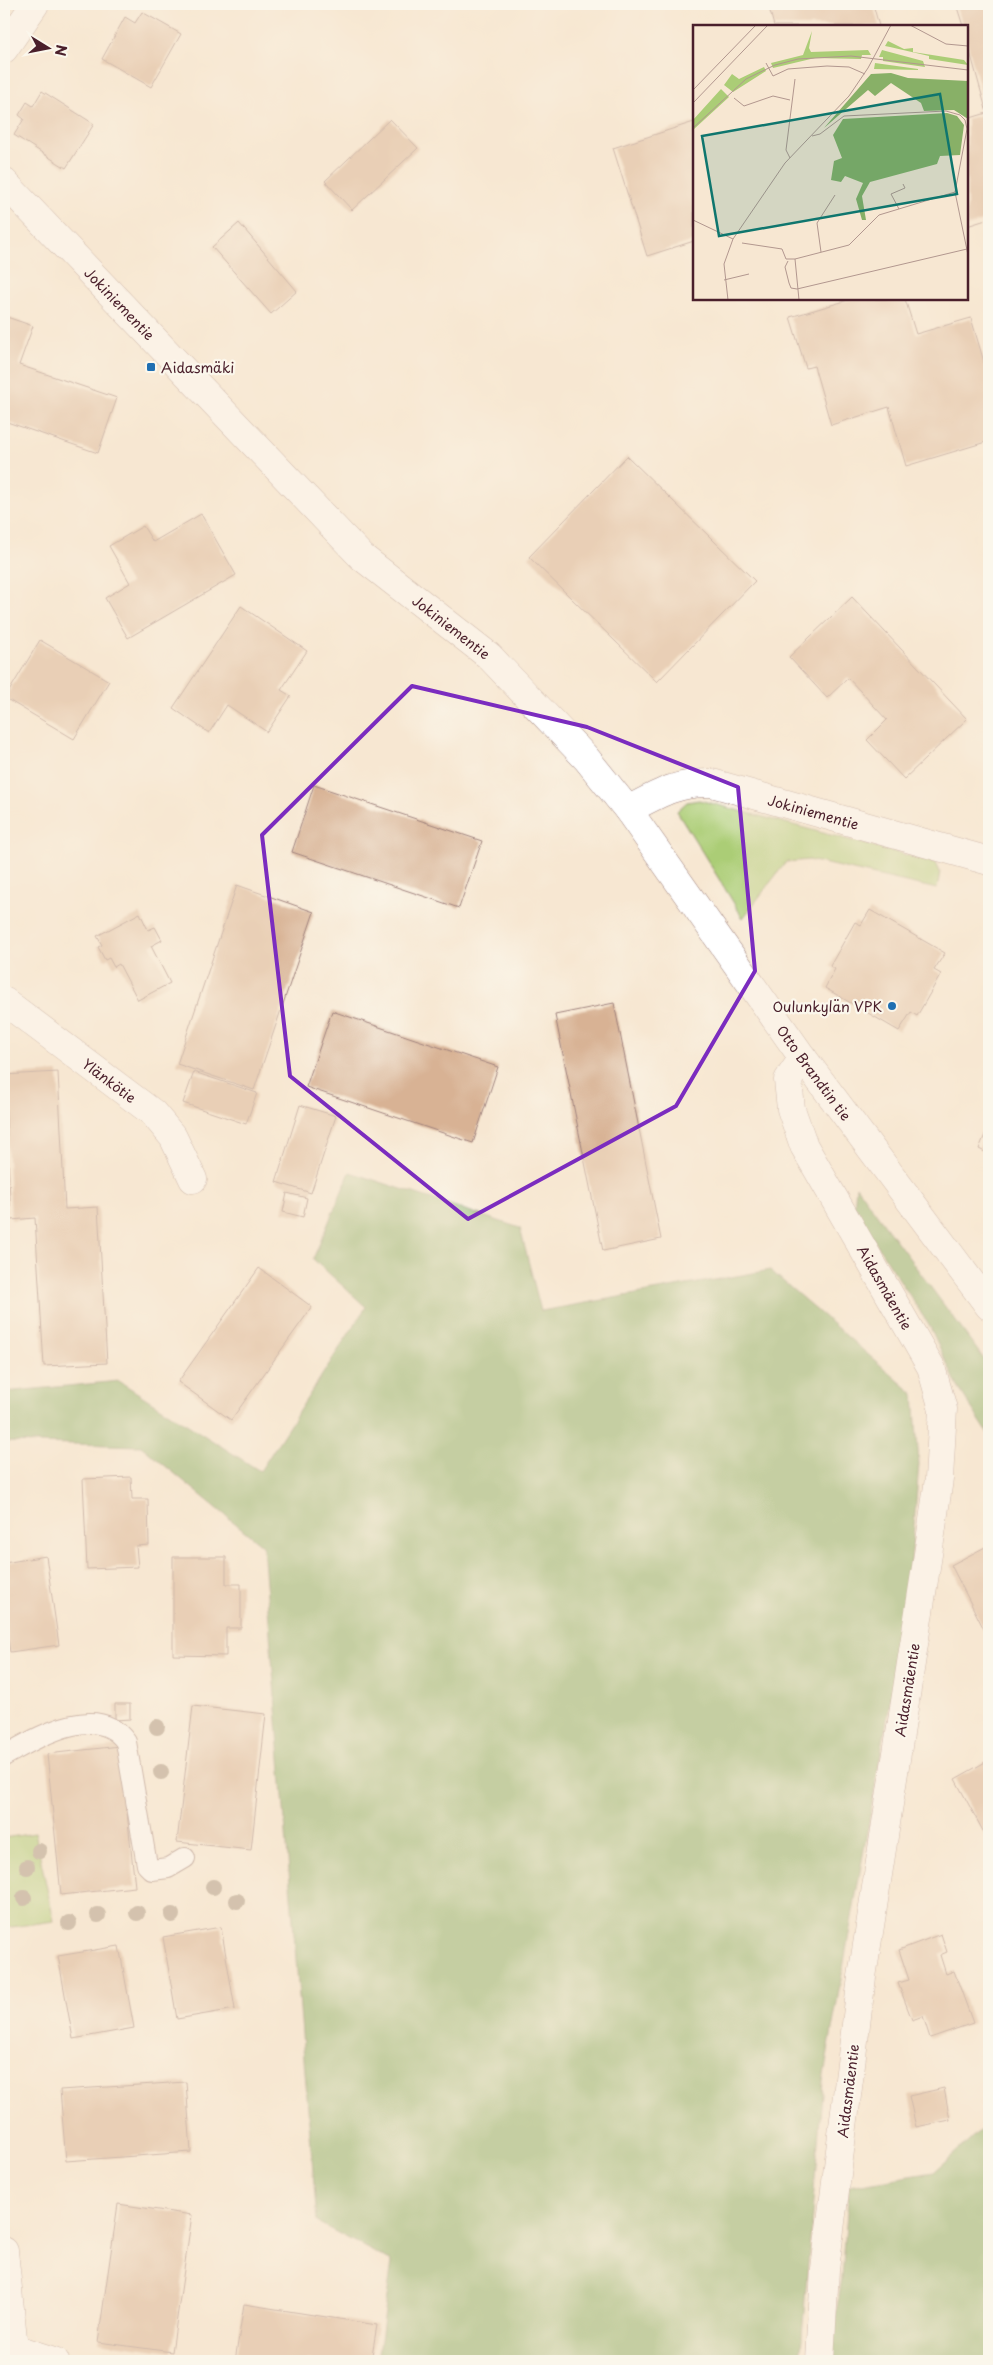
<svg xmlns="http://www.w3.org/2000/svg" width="993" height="2365" font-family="'Playpen Sans',sans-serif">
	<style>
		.green { fill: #abcd76; stroke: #7a7650 }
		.forest { fill: #88b067; stroke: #696849 }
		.building { fill: #d8b294 }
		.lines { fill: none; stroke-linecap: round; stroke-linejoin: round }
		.lane-casing { stroke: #a0837e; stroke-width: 22 }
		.street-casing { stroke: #a0837e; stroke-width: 29 }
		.secondary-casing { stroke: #a0837e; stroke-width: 29 }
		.lane { stroke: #fff; stroke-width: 20 }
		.street { stroke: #fff; stroke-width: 28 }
		.secondary { stroke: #fff; stroke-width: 28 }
		.tree { fill: #a89683 }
		.marked { fill: none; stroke: #7b2cbf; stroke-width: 4; stroke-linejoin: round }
		.poi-dot { fill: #1f6fb2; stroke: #fbf7ec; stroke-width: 2 }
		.labels { text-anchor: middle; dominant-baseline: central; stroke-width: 4.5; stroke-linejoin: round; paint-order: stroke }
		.street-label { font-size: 14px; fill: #4a1f2b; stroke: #fbf7ec }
		.poi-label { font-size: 14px; fill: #4a1f2b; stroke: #fbf7ec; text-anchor: start }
		.inset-road { fill: none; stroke: #b2978f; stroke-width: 1 }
		.view { fill: #0f766e; fill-opacity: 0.15; stroke: #0f766e; stroke-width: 2.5 }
		.inset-edge { fill: none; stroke: #4a1f2b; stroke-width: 2.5 }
	</style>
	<rect width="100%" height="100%" fill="#fbf7ec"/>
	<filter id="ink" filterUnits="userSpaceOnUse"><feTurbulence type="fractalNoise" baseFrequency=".02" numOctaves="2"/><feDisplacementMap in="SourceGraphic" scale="10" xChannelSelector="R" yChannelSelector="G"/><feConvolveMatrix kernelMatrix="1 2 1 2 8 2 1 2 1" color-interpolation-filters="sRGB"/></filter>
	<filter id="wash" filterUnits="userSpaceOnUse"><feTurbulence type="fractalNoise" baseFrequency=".0096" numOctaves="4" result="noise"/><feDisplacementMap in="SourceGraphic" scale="20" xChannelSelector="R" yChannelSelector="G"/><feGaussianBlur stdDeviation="1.12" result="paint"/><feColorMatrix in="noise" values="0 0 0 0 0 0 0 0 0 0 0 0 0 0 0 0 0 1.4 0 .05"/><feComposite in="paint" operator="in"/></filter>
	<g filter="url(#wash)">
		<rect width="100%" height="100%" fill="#f7e7d2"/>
		<path class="green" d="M699,800l237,63 4,9 -3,17 -128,-29 -23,2 -43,56 -66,-107 10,-9z
			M35,1833l19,88 -50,7v-90z"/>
		<path class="forest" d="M350,1172l170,56 21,83 229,-41 144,124 5,70 -11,137 -85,480 -23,280h-422l14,-99 -75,-40 -54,-676 -122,-100 -137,-4v-50l115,-11 141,90 106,-164 -53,-48z
			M856,1186l133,180v69l-31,-48 -28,-60 -76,-118z
			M989,2122v239h-161l14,-83 7,-92 85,-14z"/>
		<g id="blocks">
			<path class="building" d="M768,4h105l6,22h-105z
				M956,4h33v215l-22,7v-107l20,-6 -20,-72v-15h-4z
				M142,12l39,22 -30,53 -49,-28 23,-42 10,6z
				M42,91l52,33 -28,44 -52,-33 10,-16 -5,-4 8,-13 6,4z
				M390,119l28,29 -66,62 -27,-29z
				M694,122v119l-47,15 -34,-108z
				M239,223l58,68 -26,23 -59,-67z
				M852,299h53l11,35 55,-16 18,61v62l-83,25 -17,-59 -58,18 -17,-59 -8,2 -16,-51z
				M4,316l29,10 -14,39 98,33 -19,55 -94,-32z
				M627,456l128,125 -98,101 -128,-125z
				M201,514l35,61 -108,63 -23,-40 25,-15 -21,-37 34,-20 10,16z
				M852,597l115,122 -63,60 -37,-39 20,-20 -39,-42 -21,20 -38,-41z
				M241,606l66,45 -26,39 10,6 -24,36 -40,-27 -18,28 -36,-25z
				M40,640l69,41 -35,58 -69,-41z
				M314,785l168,56 -23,67 -167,-56z
				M237,885l77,27 -60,178 -77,-26z
				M870,910l75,43 -11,17 7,4 -24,42 -6,-4 -12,19 -74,-43 10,-19 -5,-3 25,-44 6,3z
				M140,913l8,17 7,-3 7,13 -11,6 19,37 -32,17 -19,-36 -5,3 -5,-9 -4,2 -7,-13 4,-2 -5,-9z
				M614,1003l47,236 -58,12 -48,-236z
				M332,1011l166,56 -25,76 -167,-56z
				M58,1072l7,137 33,-2 9,156 -63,3 -9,-148 -24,2 -7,-145z
				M194,1072l63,21 -11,31 -63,-21z
				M300,1105l36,11 -25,77 -35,-11z
				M989,1125v29l-10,-5z
				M287,1193l20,5 -4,19 -20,-5z
				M259,1268l53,39 -81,113 -53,-38z
				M131,1477l1,22h16l1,46 -13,1 2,21 -51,2 -4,-90z
				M989,1545v94l-38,-74z
				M46,1556l13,89 -49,7 -6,-39v-50z
				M173,1557h53v27h15v44h-15v28l-53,-1z
				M115,1704h15v15l-15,1z
				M193,1706l73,8 -15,136 -74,-8z
				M120,1746l15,141 -74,8 -14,-141z
				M989,1760v82l-34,-63z
				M221,1927l14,82 -58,10 -14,-82z
				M941,1934l6,18 -7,3 6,19 8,-3 19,52 -43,15 -7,-22 -11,4 -14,-37 11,-3 -10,-30z
				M119,1946l15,82 -61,11 -15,-83z
				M186,2082l5,70 -125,9 -6,-71z
				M944,2088l6,32 -34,7 -7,-31z
				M118,2204l74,11 -20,137 -74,-10z
				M244,2304l133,21 -6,36h-136z"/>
		</g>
	</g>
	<g filter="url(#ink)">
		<use href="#blocks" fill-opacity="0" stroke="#a0837e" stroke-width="1"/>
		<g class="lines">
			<g class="lane-casing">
				<path id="lane" d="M4,1756c33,-18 93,-56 122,-14l21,123 5,5 16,-2 17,-10"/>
			</g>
			<g class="street-casing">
				<g id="street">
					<path d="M4,49l31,-45"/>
					<path id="s1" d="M628,810c30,-16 49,-28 84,-27l277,78"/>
					<path id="s2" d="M4,1001l149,112 20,24 20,42"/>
					<path id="s3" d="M803,1058l-15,22 3,29 13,37 127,221 12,42 -4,70 -10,69 -67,429 -37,292 -5,92"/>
					<path d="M4,2251l10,97"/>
					<path d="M4,2348h10l41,13"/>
				</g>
			</g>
			<g class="secondary-casing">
				<g id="secondary">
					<path id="s4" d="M4,182l358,375 127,99 97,102 42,52 175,248 186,248"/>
				</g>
			</g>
			<use href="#lane" class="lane"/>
			<use href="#street" class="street"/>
			<use href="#secondary" class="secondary"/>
		</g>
		<g class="tree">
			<circle cx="157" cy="1727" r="8"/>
			<circle cx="161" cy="1772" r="8"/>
			<circle cx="39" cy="1851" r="8"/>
			<circle cx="27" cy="1867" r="8"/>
			<circle cx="213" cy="1887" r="8"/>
			<circle cx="24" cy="1898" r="8"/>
			<circle cx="237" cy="1901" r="8"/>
			<circle cx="137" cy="1913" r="8"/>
			<circle cx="98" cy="1915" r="8"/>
			<circle cx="172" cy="1915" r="8"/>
			<circle cx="69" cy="1923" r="8"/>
		</g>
	</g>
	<path d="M0 0H993V2365H0ZM412,686l175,41 151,60 17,184 -79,135 -208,113 -178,-143 -28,-241z" fill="#f7e7d2" fill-opacity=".55" fill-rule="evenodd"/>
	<path class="marked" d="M412,686l175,41 151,60 17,184 -79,135 -208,113 -178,-143 -28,-241z"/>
	<g class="poi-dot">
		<rect x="146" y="362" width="10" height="10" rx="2.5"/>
		<circle cx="892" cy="1006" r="5"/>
	</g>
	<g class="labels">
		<g class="street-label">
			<text stroke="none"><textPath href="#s4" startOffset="168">Jokiniementie</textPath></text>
			<text stroke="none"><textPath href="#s4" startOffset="632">Jokiniementie</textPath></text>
			<text stroke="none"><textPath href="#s1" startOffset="195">Jokiniementie</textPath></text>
			<text stroke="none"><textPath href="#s4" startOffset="1209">Otto Brandtin tie</textPath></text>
			<text stroke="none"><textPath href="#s2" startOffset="132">Ylänkötie</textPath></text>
			<text stroke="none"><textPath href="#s3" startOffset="258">Aidasmäentie</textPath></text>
			<text transform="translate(907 1690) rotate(-81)">Aidasmäentie</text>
			<text transform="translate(848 2091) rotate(-83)">Aidasmäentie</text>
		</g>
		<g class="poi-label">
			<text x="161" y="367">Aidasmäki</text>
			<text x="882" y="1006" text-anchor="end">Oulunkylän VPK</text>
		</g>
	</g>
	<g transform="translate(693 25)">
		<rect width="275" height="275" fill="#f7e7d2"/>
		<path d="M119,6l-3,17 2,4 57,-2 3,5h-9l-1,4 -46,-1 -42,10 -2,-5 32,-8zM195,16l16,8 9,-1v4l51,8 4,5 -39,-6v-3l-39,-9 -5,-1zM189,25l41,11 2,6 -42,-6v-4h-4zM182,38l43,6v1l-44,-1zM71,42l2,4 -33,21 -9,-7 8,-11 7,5zM28,64l8,8 -36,33v-10z" fill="#abcd76"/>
		<path d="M198,48l17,5 60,3v38l-14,-9 -30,1 -3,-8 -30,-20 -16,13 -7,-6 -44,38 47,-54zM254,88l10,3 7,9 -4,30 -20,1 -3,8 -67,18 -8,14 4,24h-4l-6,-21 7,-16 -18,-7 -4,6 -10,-2 3,-19 8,-3 -9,-23 10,-16z" fill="#88b067"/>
		<path class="inset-road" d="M217,0l36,19 22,2M73,38l7,13 15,-7 39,-3 22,1 16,7M0,65l63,-65M41,73l10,8 29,-10 17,4M0,78l75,-78M0,103l53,-49 29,-14 23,-6 53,-3 117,14M119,111l8,-2 24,-18 102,-5 14,4 5,5 2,9 -12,63 13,63M97,133l-4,-8 9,-71M206,184l-8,-15 14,-6 -2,-4M0,195l40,19M49,218l40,6 4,10h9l54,-14 30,-30 76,-23M128,227l-4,-29 18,-28M102,234l4,41M95,236l-3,6 4,16 2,5 6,1 170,-40M31,255l25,-6M35,275l-4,-36 9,-25 52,-76 64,-67 19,-28 23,-43"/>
		<path class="view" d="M247,69l17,100 -238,42 -17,-100z"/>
		<rect width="275" height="275" class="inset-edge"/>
	</g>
	<rect width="993" height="2365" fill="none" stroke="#fbf7ec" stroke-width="20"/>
	<g transform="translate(48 48) rotate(100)" stroke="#fbf7ec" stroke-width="4" paint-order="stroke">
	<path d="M0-4L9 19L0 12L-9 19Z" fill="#4a1f2b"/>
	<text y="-8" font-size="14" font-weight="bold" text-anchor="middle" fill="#4a1f2b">N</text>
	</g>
</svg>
